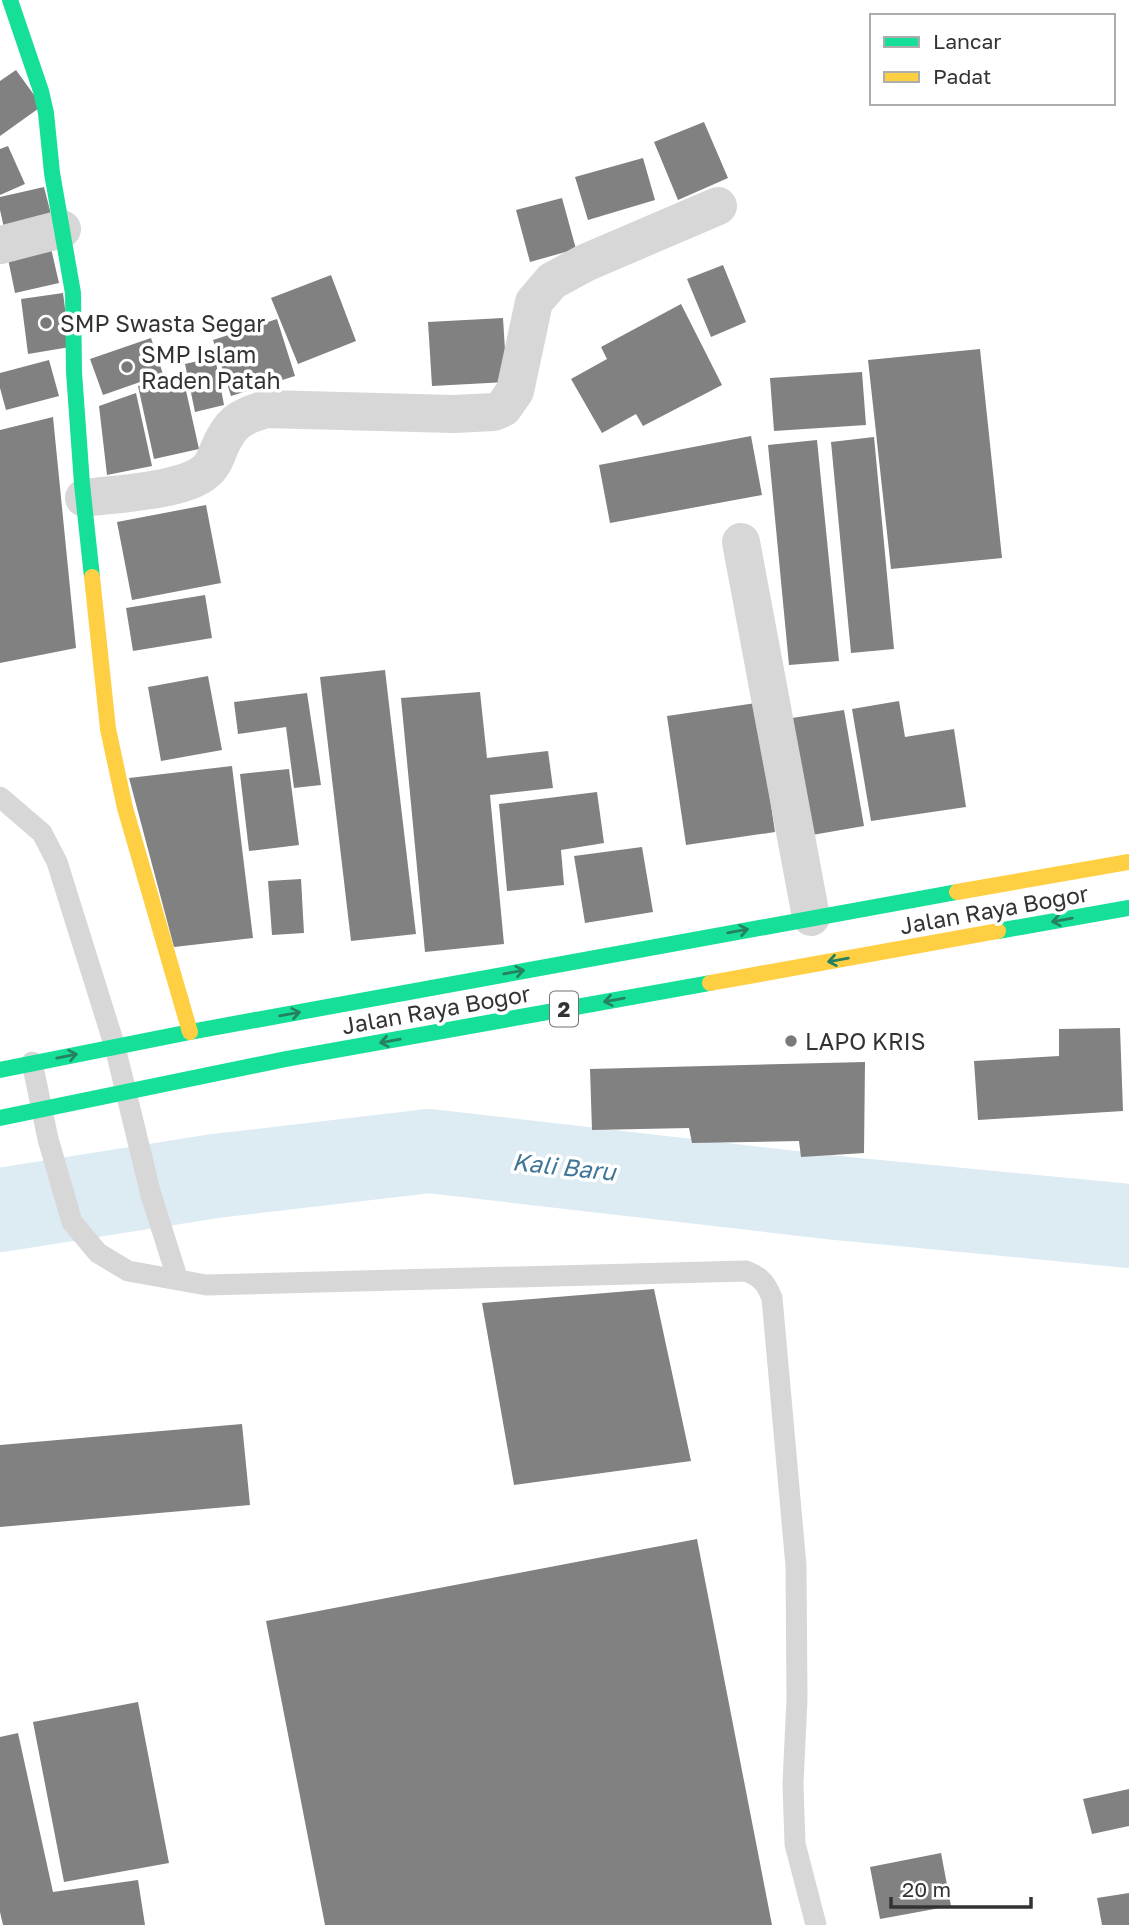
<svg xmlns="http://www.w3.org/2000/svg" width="1129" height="1925" font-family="'Golos Text',sans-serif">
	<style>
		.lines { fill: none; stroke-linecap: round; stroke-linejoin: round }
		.river { stroke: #ddebf3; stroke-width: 84 }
		.building { fill: #818181 }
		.lane { stroke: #d7d7d7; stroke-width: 21 }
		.street { stroke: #d7d7d7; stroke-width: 38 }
		.fast { stroke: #16e098; stroke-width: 16 }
		.slow { stroke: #ffcf43; stroke-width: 16 }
		.oneway { stroke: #268160 }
		.poi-dot { fill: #7a7a7a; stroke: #fff; stroke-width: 2.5 }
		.labels { text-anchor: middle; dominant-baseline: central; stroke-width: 7; stroke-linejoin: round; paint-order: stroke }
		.shield { fill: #fff; stroke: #707070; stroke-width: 2 }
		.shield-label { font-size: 21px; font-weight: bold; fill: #333 }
		.poi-label { font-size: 23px; fill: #333; stroke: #fff; text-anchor: start }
		.street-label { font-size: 23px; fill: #333; stroke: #fff }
		.water-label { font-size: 24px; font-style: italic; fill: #3f7597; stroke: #fff }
	</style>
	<rect width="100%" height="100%" fill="#fff"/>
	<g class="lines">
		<path class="river" d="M0,1210l215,-34 214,-25 408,47 292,28"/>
	</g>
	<path class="building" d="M16,70l26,36 -42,30v-55z
		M704,122l24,56 -50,22 -24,-58z
		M8,146l17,38 -25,11v-46z
		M643,158l12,42 -67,20 -13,-43z
		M44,187l10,39 -48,11 -6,-27v-13z
		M562,198l14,51 -46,13 -14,-52z
		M50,244l9,39 -44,10 -8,-39z
		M723,265l23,57 -35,15 -24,-58z
		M331,275l25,66 -58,23 -27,-66z
		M63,293l7,54 -42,7 -7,-55z
		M681,304l41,81 -79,41 -7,-12 -34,19 -31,-54 36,-20 -6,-12z
		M503,318l4,64 -75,4 -4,-64z
		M277,319l18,57 -64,20 -18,-56z
		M151,338l12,36 -60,21 -13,-36z
		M980,349l22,209 -111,11 -23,-209z
		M215,357l9,48 -29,7 -10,-48z
		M49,360l10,36 -53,14 -6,-22v-15z
		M862,372l4,53 -92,6 -4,-53z
		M183,377l16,72 -45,10 -16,-73z
		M136,393l16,73 -45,9 -8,-69z
		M53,417l23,231 -76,15v-233z
		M751,436l11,59 -152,28 -11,-58z
		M874,437l20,212 -43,4 -20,-211z
		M817,440l22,221 -50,4 -21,-220z
		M206,505l15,78 -89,17 -15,-78z
		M205,595l7,43 -79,13 -7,-43z
		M385,670l31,264 -65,7 -31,-264z
		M208,676l14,74 -61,11 -13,-74z
		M480,692l7,66 61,-7 5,37 -63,7 14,149 -79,8 -24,-254z
		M307,693l14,92 -27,3 -8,-61 -48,7 -4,-32z
		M899,701l6,36 49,-8 12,78 -95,14 -19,-112z
		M756,703l19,129 -89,13 -19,-129z
		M844,710l20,116 -52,9 -20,-117z
		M232,766l21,172 -79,9 -45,-169z
		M289,769l10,76 -50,6 -9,-77z
		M597,792l7,51 -43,7 3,35 -57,6 -8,-87z
		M642,847l11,65 -68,11 -11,-67z
		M301,879l3,54 -32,2 -4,-54z
		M1120,1028l3,83 -145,9 -4,-59 85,-5v-27z
		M865,1062l-1,91 -63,4 -2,-16 -107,2 -3,-15 -97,2 -2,-61z
		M654,1289l37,172 -177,24 -32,-182z
		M242,1424l8,81 -250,22v-82z
		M697,1539l75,386h-447l-59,-304z
		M138,1702l31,161 -105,19 -31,-160z
		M18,1733l35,159 85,-12 7,45h-142l-3,-13v-175z
		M1129,1789v37l-37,8 -9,-35z
		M941,1853l10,53 -71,13 -10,-52z
		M1129,1893v32h-27l-5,-27z"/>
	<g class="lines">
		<path class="lane" d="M0,797l42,36 15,29 58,185 36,148 27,85
			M32,1062l16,77 24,83 26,31 30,18 78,14 540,-14c15,6 20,12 26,27l24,268 1,133 -4,85 2,60 21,81"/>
		<path class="street" d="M0,245l62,-16
			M84,498c30,-4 99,-7 121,-26 7,-5 11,-15 14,-23 11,-26 20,-32 47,-40l188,5 40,-2 9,-4 12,-17 19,-89 18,-21 33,-18 133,-57
			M741,542l70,375"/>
		<path class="fast" d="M10,0l31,91 5,22 6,60 21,120 1,79 8,112 10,93
			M998,931l131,-23
			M0,1070l190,-38 767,-140
			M0,1118l286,-59 424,-76"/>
		<path class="slow" d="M92,577l16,152 17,79 65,224
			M957,892l172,-30
			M710,983l288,-52"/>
	</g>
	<defs><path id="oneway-shaft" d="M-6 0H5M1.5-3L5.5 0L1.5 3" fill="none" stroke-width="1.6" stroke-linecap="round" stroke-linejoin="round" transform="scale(1.75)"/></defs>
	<g class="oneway">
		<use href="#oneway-shaft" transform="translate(1062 920) rotate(170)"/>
		<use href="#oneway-shaft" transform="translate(738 931) rotate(-10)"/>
		<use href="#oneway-shaft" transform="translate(838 960) rotate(170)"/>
		<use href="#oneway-shaft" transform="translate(514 972) rotate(-10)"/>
		<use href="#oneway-shaft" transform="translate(614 1000) rotate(170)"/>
		<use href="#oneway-shaft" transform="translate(290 1014) rotate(-10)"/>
		<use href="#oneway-shaft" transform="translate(390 1041) rotate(170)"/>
		<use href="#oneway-shaft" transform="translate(67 1056) rotate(-11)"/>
	</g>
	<g class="poi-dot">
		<circle cx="46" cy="323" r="7"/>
		<circle cx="127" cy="367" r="7"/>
		<circle cx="791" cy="1041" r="7"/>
	</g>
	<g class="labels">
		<rect class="shield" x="550" y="991.5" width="28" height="35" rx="5"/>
		<g class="shield-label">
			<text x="564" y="1009">2</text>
		</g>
		<g class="poi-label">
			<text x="60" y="323">SMP Swasta Segar</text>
			<text x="141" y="354">SMP Islam<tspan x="141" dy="26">Raden Patah</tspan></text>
			<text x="805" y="1041">LAPO KRIS</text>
		</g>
		<g class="street-label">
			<text transform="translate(994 909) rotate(-10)">Jalan Raya Bogor</text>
			<text transform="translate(436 1009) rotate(-10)">Jalan Raya Bogor</text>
		</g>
		<g class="water-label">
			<text transform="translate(564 1166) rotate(6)">Kali Baru</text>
		</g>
	</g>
	<rect x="870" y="14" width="245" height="91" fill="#ffffff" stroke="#adadad" stroke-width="2"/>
	<rect x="884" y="37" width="35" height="10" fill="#16e098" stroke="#adadad" stroke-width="2"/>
	<text x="933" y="49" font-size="21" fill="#333333">Lancar</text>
	<rect x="884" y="72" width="35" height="10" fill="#ffcf43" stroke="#adadad" stroke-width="2"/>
	<text x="933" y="84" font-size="21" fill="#333333">Padat</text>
	<path d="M891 1897v10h140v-10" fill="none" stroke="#333333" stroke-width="3.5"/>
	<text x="902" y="1897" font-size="21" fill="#333333" stroke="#ffffff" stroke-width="5" paint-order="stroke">20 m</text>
</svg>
